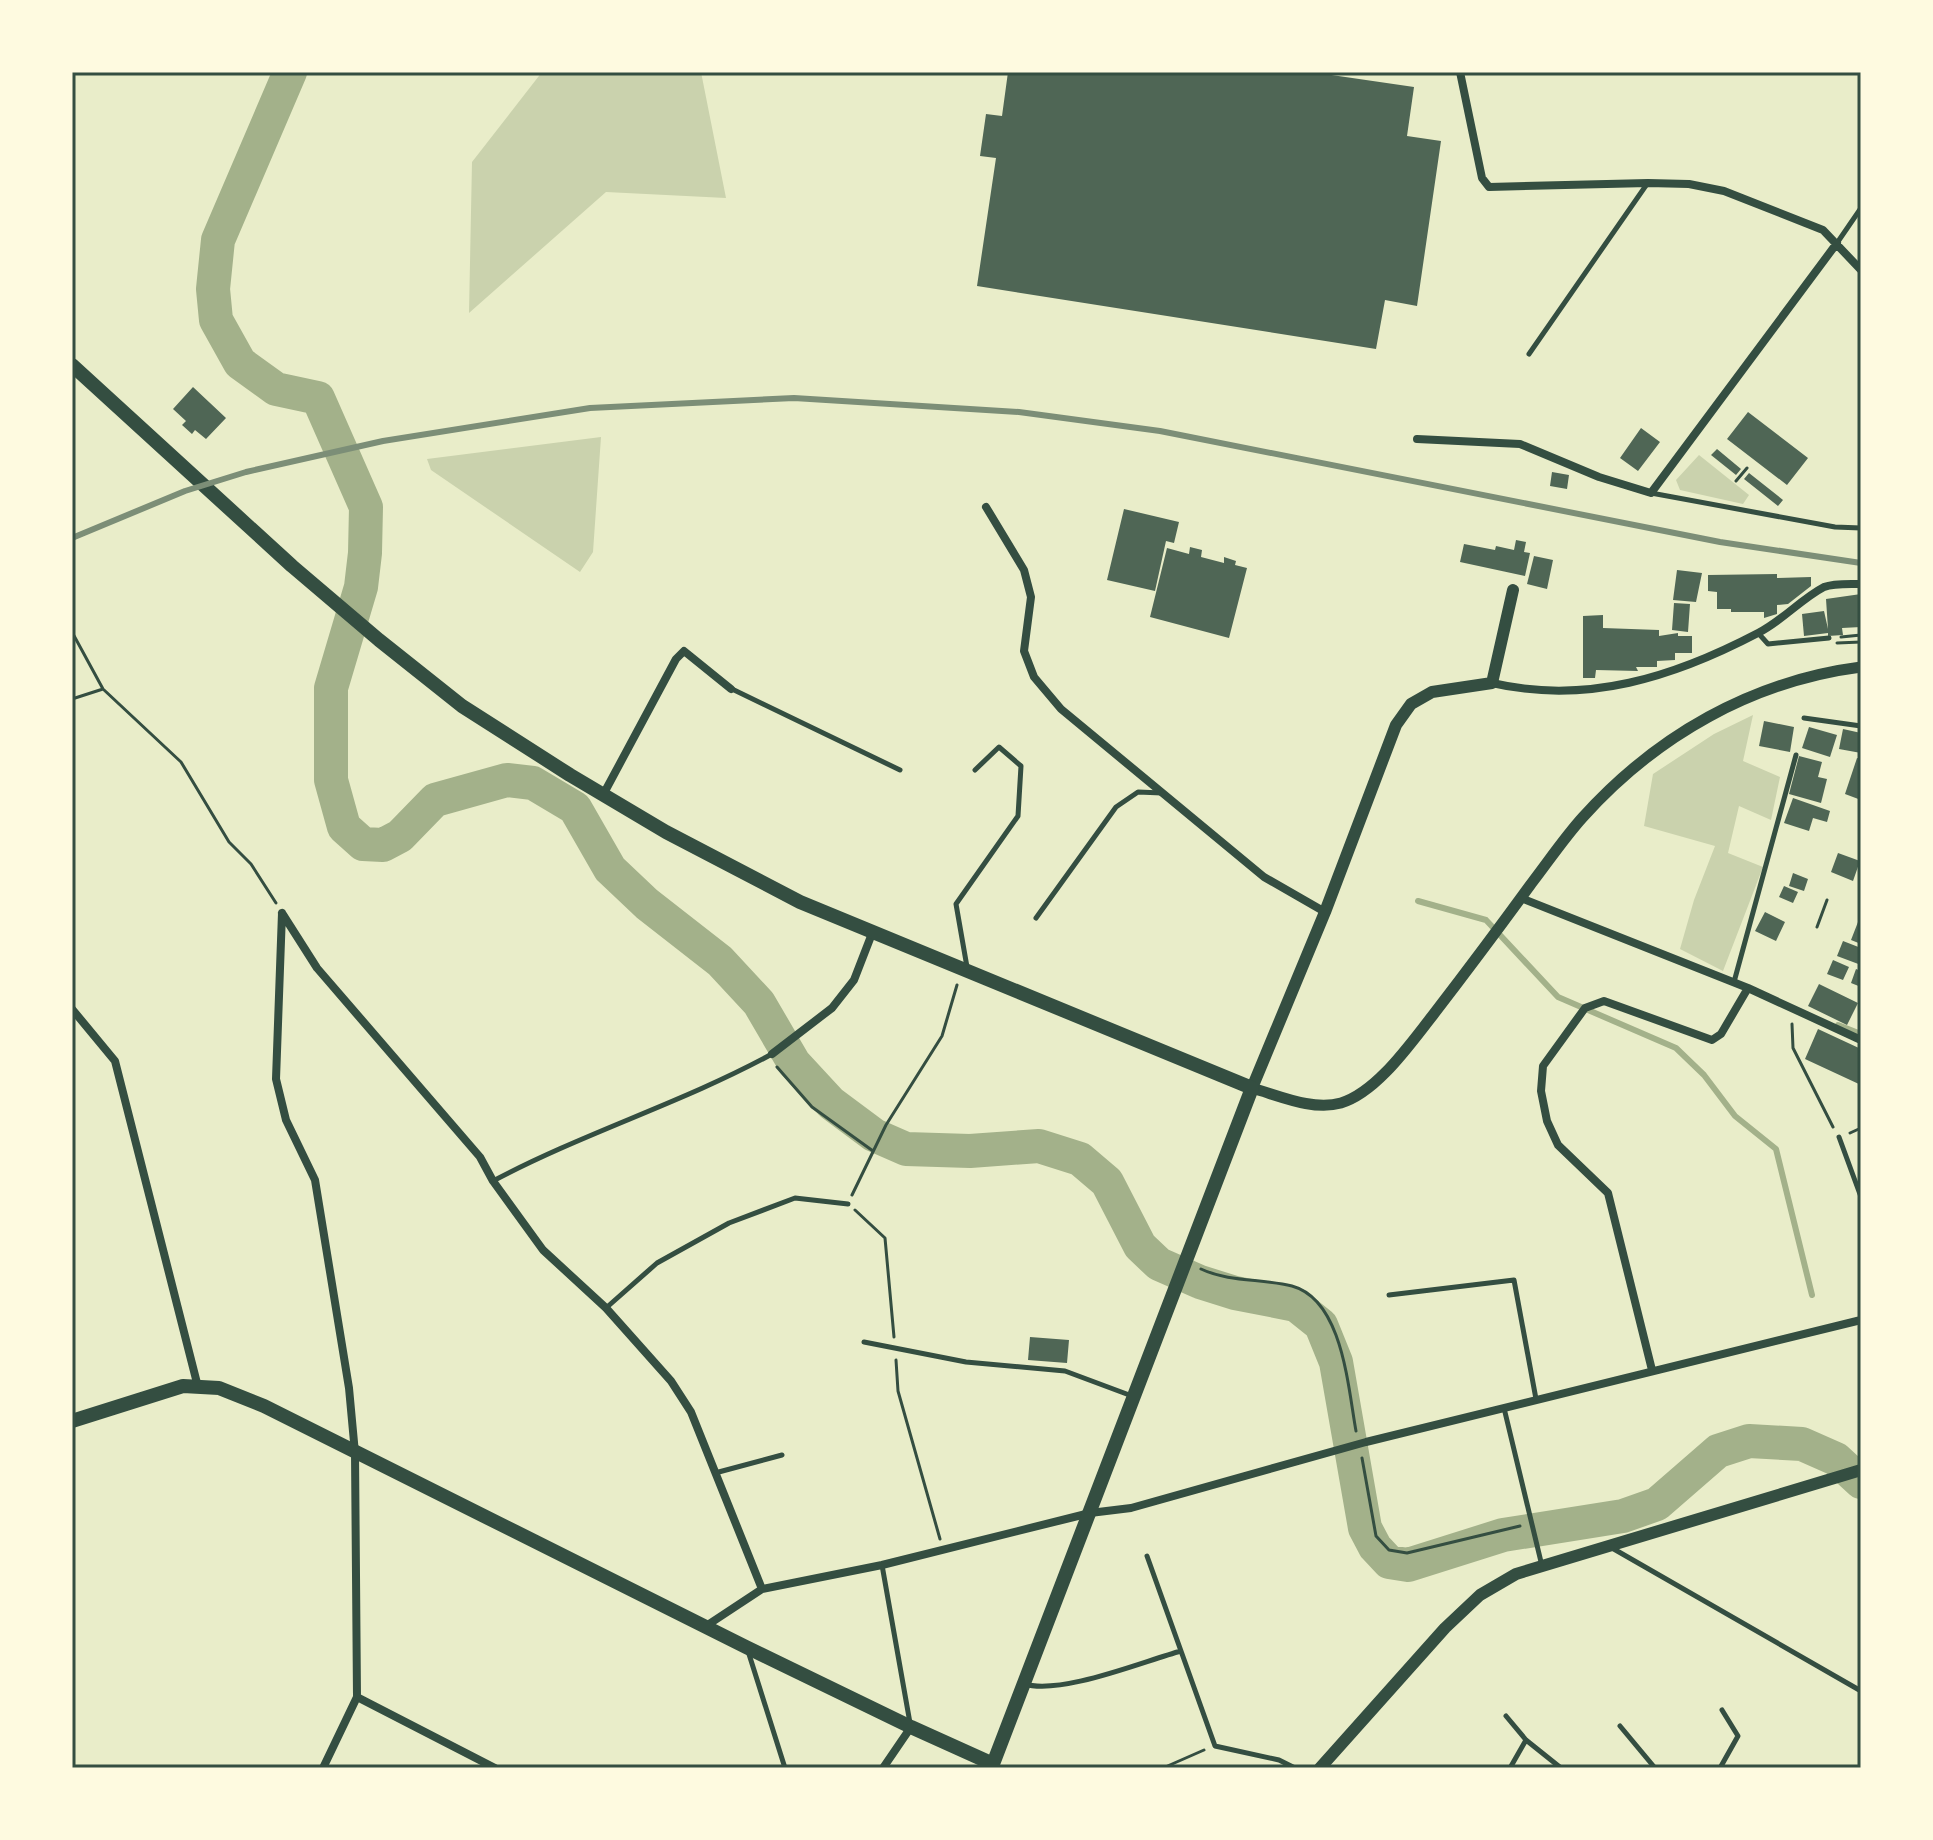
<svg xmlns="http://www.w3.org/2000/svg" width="1933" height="1840" font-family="Cabin,sans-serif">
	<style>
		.green { fill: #cad2ad }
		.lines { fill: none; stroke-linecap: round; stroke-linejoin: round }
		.stream { stroke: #a3b18a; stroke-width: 6 }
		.river { stroke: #a3b18a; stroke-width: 34 }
		.building { fill: #4f6655 }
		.path { stroke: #344e41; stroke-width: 3 }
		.service { stroke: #344e41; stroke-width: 5 }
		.minor { stroke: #344e41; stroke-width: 8 }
		.tertiary { stroke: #344e41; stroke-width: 11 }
		.secondary { stroke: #344e41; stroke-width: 12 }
		.primary { stroke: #344e41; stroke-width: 14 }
		.rail { stroke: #7c8e77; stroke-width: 6 }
		.neatline { fill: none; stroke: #344e41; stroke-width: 3 }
	</style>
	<rect width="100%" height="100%" fill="#e9edc9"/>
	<path class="green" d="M542,72h159l25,126 -120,-6 -137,121 3,-151z
		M601,437l-8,115 -13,20 -149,-102 -4,-11z
		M1699,455l50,40 -6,9 -63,-14 -4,-10z
		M1753,715l-10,46 37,16 -9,43 -32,-14 -11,47 35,14 -40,104 -43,-22 14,-49 21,-54 -71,-20 9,-52 61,-40z"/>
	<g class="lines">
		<path class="stream" d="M1418,901l68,19 72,77 118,51 28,27 31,41 41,33 36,146
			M1838,1025l23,9"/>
		<path class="river" d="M290,72l-72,168 -5,49 3,31 24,43 36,26 42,9 48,109 -1,46 -4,34 -30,101v92l13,47 19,17 20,1 17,-9 35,-36 72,-20 26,3 42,25 35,61 37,35 73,57 39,42 35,60 37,40 43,32 32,14 64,2 69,-5 41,13 27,23 33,64 19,18 41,18 35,11 61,12 25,20 15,37 29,166 10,19 14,15 19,3 95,-30 120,-19 34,-12 61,-53 31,-10 53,3 34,15 25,23"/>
	</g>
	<path class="building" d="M1008,72h303l103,15 -7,49 34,5 -24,165 -32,-6 -9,49 -399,-63 19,-128 -16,-2 6,-42 16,2z
		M193,387l33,31 -20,21 -11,-9 -3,4 -10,-9 4,-4 -13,-12z
		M1748,412l60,46 -21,27 -60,-46z
		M1641,428l19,14 -22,29 -18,-13z
		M1717,449l24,20 -5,6 -25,-20z
		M1552,472l17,3 -2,14 -17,-3z
		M1749,473l34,27 -5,6 -34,-27z
		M1124,509l55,13 -5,21 -8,-2 -11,50 -48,-11z
		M1516,540l10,2 -2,10 6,1 -5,23 -65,-14 4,-18 31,6 1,-4 18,4z
		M1190,547l12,3 -1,7 23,6v-6l12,4 -1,4 12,3 -18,70 -79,-21 17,-69 22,6z
		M1534,556l19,4 -6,29 -20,-5z
		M1677,570l25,3 -6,29 -23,-2z
		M1777,574v4l34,-1v9l-23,18 -11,1v9l-13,4v-6h-33v-3h-14v-17l-9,-1v-16z
		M1861,594v33l-19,1 1,7 -15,1v-3l-24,3 -2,-22 22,-3 4,18 -2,-30z
		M1674,603l16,1 -2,28 -16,-2z
		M1603,615v13l56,2v6l19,-3v3h14v17h-17v7l-18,1v6h-21l2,4 -42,-1 -1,8h-12v-62z
		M1764,721l30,6 -4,25 -31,-6z
		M1809,727l28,8 -7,22 -28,-9z
		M1843,729l18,4v20l-22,-4z
		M1799,756l23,6 -4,15 9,2 -6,24 -32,-9z
		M1857,758l4,1v41l-16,-6z
		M1793,798l37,13 -3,11 -14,-4 -4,13 -25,-8z
		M1838,853l22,8 -7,20 -22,-9z
		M1793,873l15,6 -4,12 -15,-5z
		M1784,886l14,6 -5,11 -14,-6z
		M1765,912l20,10 -9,19 -21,-10z
		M1858,922l3,1v21l-10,-4z
		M1843,941l18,7v17l-24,-9z
		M1833,960l16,7 -6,13 -16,-6z
		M1856,969l5,2v16l-10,-4z
		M1819,984l39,19 -11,22 -39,-19z
		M1818,1029l43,20v36l-56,-26z
		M1030,1337l39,3 -2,23 -39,-3z"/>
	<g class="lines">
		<path class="path" d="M1736,481l11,-13
			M72,632l31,57 78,73 48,80 22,22 25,39
			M1841,637l20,-2
			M1837,643l24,-1
			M72,699l31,-10
			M1817,927l10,-27
			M1792,1024l1,24 40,79
			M777,1067l35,40 61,44
			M1850,1133l11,-5
			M852,1195l34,-70 56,-89 15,-51
			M855,1210l30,28 9,99
			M1201,1269c30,14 60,9 91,17 51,14 56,102 64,145
			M896,1360l2,31 42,148
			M1362,1458l14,78 13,14 18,3 113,-27
			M1163,1768l41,-18"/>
		<path class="service" d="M1837,243l24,-35
			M1529,354l118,-170
			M1651,493l184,34 26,1
			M1759,634l9,10 61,-6
			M732,689l168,81
			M1804,718l57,8
			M1036,918l80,-111 22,-15 24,1
			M967,967l-11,-63 62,-88 3,-50 -22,-19 -24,23
			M1734,982l62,-227
			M1839,1137l22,60
			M493,1181c90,-48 189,-78 279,-127
			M1389,1295l125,-15 22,119
			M606,1308l51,-45 72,-40 66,-25 53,6
			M864,1342l102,20 99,9 67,25
			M1504,1408l38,158
			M715,1473l67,-18
			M1612,1548l249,143
			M882,1565l28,158
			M748,1651l37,117
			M1181,1651l34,95 64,14 16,8
			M1024,1684c38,11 117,-22 157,-33l-34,-95
			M1506,1716l20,24 35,28
			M1620,1726l35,42
			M1510,1768l16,-28
			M1720,1768l18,-32 -16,-26"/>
		<path class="minor" d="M1460,72l22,106 7,9 159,-4 41,1 35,7 99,39 38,40
			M1417,439l103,5 79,33 52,16 186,-250
			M986,507l38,63 7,27 -7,54 10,26 27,32 203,168 61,35
			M1492,683c95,22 182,-6 266,-50 24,-12 43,-34 66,-46 10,-4 26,-3 37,-3
			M603,795l73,-136 8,-8 47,38
			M1521,898l227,90 113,52
			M282,913l-6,166 10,41 29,60 34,208 6,65 2,244 -34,71
			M282,913l35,55 163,189 13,24 50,69 63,58 65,73 20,31 71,177
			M72,1009l43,52 83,326
			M772,1054l60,-46 22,-28 19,-49
			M1652,1370l-44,-177 -50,-48 -11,-24 -6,-30 2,-25 42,-58 19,-7 108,39 9,-6 27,-46
			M706,1626l56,-37 120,-24 208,-52 41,-5 235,-66 495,-122
			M357,1697l138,71
			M883,1768l28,-41"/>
		<path class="tertiary" d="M1252,1088c28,8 61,23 89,15 36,-11 69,-59 92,-88 33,-43 66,-87 98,-131 17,-22 33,-46 52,-67 73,-81 169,-136 278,-150"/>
		<path class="secondary" d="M1252,1088l73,-176 71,-187 15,-21 21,-12 60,-9 21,-93
			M1320,1768l125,-140 35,-33 36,-21 345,-104"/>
		<path class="primary" d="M72,365l220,201 87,74 83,66 108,69 96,57 134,70 452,186 -259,676 -82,-37 -165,-80 -482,-241 -45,-18 -36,-2 -111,35"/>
		<path class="rail" d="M72,538l113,-47 61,-19 137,-31 207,-33 204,-10 225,14 141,19 560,111 141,21"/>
	</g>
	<rect width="1933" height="1840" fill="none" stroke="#fefae0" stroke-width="148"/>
	<rect x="74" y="74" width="1785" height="1692" class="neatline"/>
</svg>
